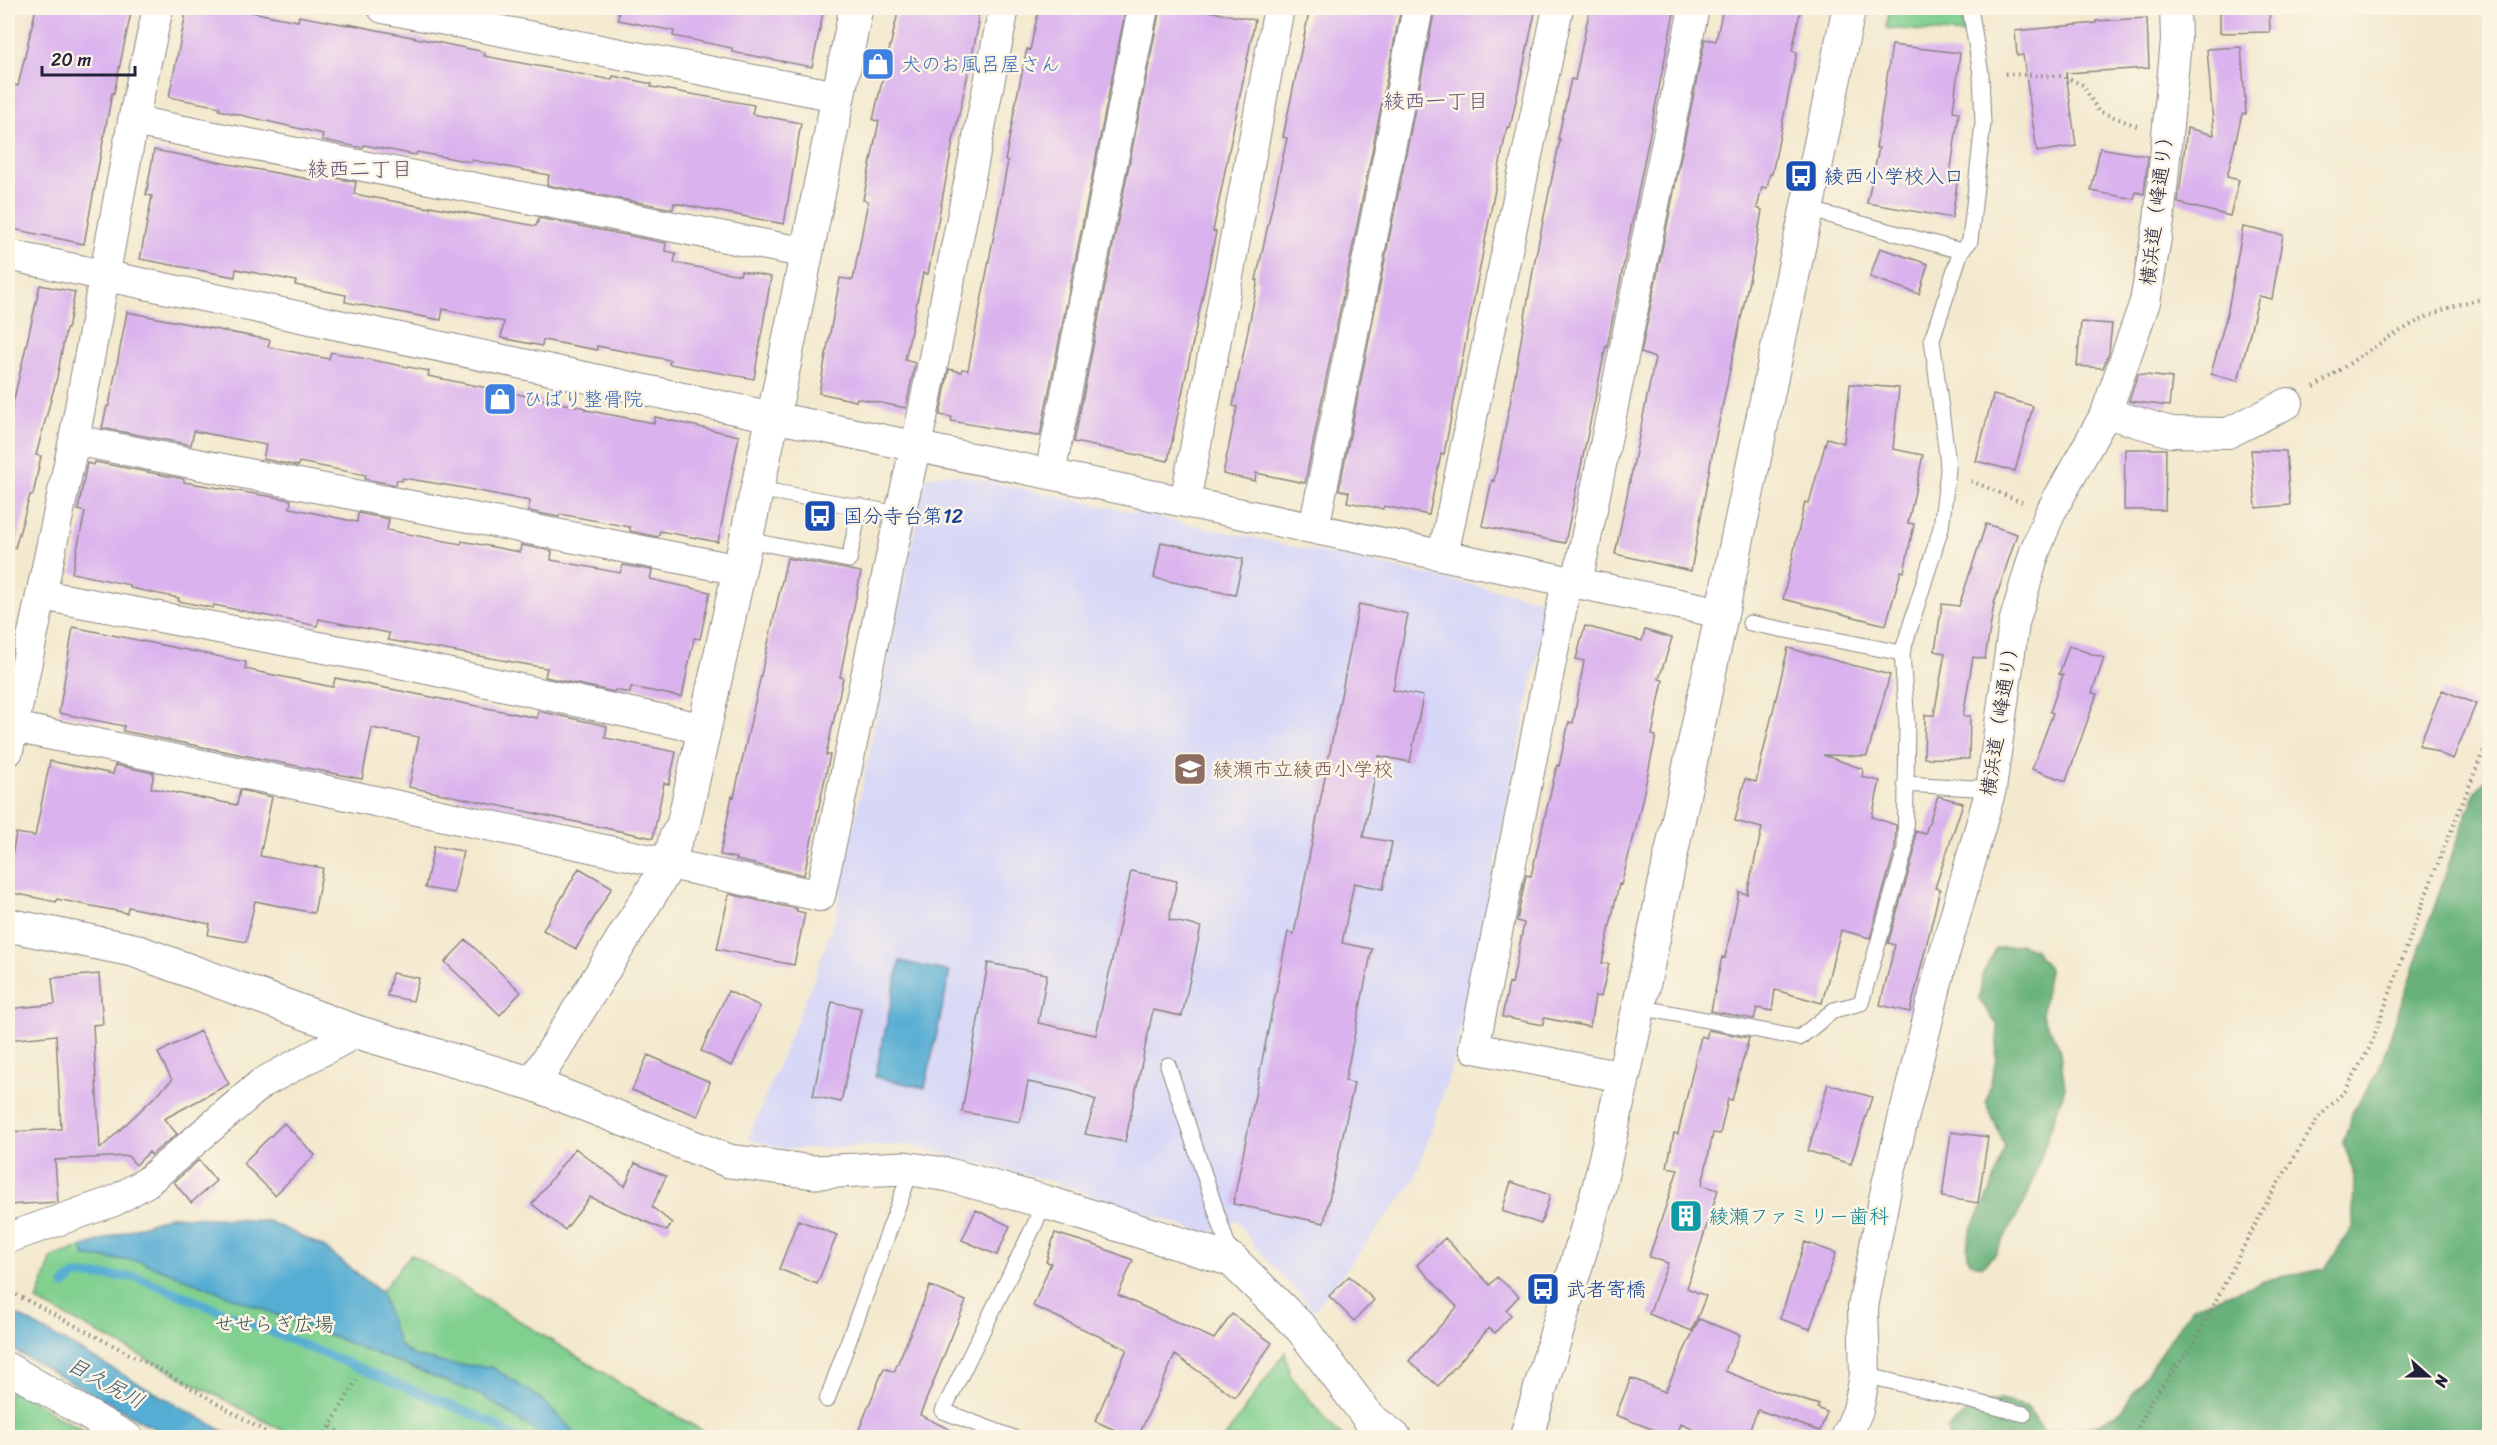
<svg xmlns="http://www.w3.org/2000/svg" width="2497" height="1445" font-family="Sriracha,'Klee One',sans-serif">
	<style>
		.built { fill: #d7d7f8 }
		.green { fill: #81d090; stroke: #527966; stroke-width: 1.5 }
		.forest { fill: #68b27a; stroke: #456a5a; stroke-width: 1.5 }
		.water { fill: #57add3; stroke: #3c6887; stroke-width: 1.5 }
		.lines { fill: none; stroke-linecap: round; stroke-linejoin: round }
		.stream { stroke: #57add3; stroke-width: 9 }
		.building { fill: #dab2ee }
		.lane-casing { stroke: #8a8684; stroke-width: 17 }
		.street-casing { stroke: #8a8684; stroke-width: 32 }
		.secondary-casing { stroke: #8a8684; stroke-width: 35 }
		.path { stroke: #8a8684; stroke-width: 4; stroke-dasharray: 1.5 4.5; stroke-linecap: butt }
		.lane { stroke: #fff; stroke-width: 15 }
		.street { stroke: #fff; stroke-width: 30 }
		.secondary { stroke: #fff; stroke-width: 33 }
		.labels { text-anchor: middle; dominant-baseline: central; stroke-width: 5; stroke-linejoin: round; paint-order: stroke }
		.shop-label { font-size: 20px; fill: #366cbe; stroke: #fcf5e5; text-anchor: start }
		.transit-label { font-size: 20px; fill: #164399; stroke: #fcf5e5; text-anchor: start }
		.street-label { font-size: 20px; fill: #22223b; stroke: #fcf5e5 }
		.education-label { font-size: 20px; fill: #785e54; stroke: #fcf5e5; text-anchor: start }
		.culture-label { font-size: 20px; fill: #0d838f; stroke: #fcf5e5; text-anchor: start }
		.park-label { font-size: 20px; fill: #3e5654; stroke: #fcf5e5 }
		.neighbourhood-label { font-size: 21px; fill: #62547a; stroke: #fcf5e5 }
		.water-label { font-size: 21px; font-style: italic; fill: #375a78; stroke: #fcf5e5 }
	</style>
	<rect width="100%" height="100%" fill="#fcf5e5"/>
	<filter id="ink" filterUnits="userSpaceOnUse"><feTurbulence type="fractalNoise" baseFrequency=".0167" numOctaves="2"/><feDisplacementMap in="SourceGraphic" scale="12" xChannelSelector="R" yChannelSelector="G"/><feConvolveMatrix kernelMatrix="1 2 1 2 8 2 1 2 1" color-interpolation-filters="sRGB"/></filter>
	<filter id="wash" filterUnits="userSpaceOnUse"><feTurbulence type="fractalNoise" baseFrequency=".008" numOctaves="4" result="noise"/><feDisplacementMap in="SourceGraphic" scale="24" xChannelSelector="R" yChannelSelector="G"/><feGaussianBlur stdDeviation="1.35" result="paint"/><feColorMatrix in="noise" values="0 0 0 0 0 0 0 0 0 0 0 0 0 0 0 0 0 1.4 0 .05"/><feComposite in="paint" operator="in"/></filter>
	<g filter="url(#wash)">
		<rect width="100%" height="100%" fill="#f3e9ce"/>
		<path class="built" d="M949,473l600,128 -94,456 -40,123 -101,131 -59,-64 -18,-27 -31,14 -158,-54 -141,-35 -124,4 -35,-10 68,-166 20,-60 90,-436z"/>
		<path class="green" d="M1890,8h71l4,26 -79,-6z
			M170,1216l98,5 54,25 59,46 30,-38 204,126 98,57h-418l-258,-136 15,-44z
			M1285,1352l5,23 40,50 13,12h-118z
			M8,1383l46,32 44,22h-90z"/>
		<path class="forest" d="M2489,776v661l-540,1 -2,-9 28,-24 26,-5 26,7 17,25 36,-3 21,-6 20,-12 71,-104 78,-28 55,-10 28,-43 1,-55 -11,-28 10,-32 25,-39 82,-240 16,-41z
			M2020,944l15,6 14,19 -7,46 17,31 6,41 -39,113 -31,54 -13,12 -12,-4c-10,-26 11,-47 20,-70 6,-15 10,-31 15,-46l-19,-43 10,-43 2,-34 -19,-27 4,-26 13,-24z"/>
		<path class="water" d="M900,961l50,11 -25,116 -50,-11z
			M170,1216l98,5 54,25 59,47 18,52 15,11 35,8 43,3 49,32 38,38h-35l-63,-42 -341,-134 -55,-4 -3,-10z
			M8,1310l226,127h-64l-162,-90z"/>
		<g class="lines">
			<path class="stream" d="M64,1285l12,-10 61,2 354,145 23,16"/>
		</g>
		<g id="blocks">
			<path class="building" d="M36,8h96l-18,85h-2l-28,151 -76,-16v-83l5,-21 -5,-1v-7l6,-31 4,1z
				M187,8h43l68,13 1,-5 49,9v-1l137,28 -1,4 128,24 1,-4 39,8 -1,3 103,18 -2,9 49,9 -17,101 -110,-21 -1,6 -126,-24 2,-10 -77,-15 -1,2 -54,-10 -1,3 -52,-10 -1,3 -41,-8 1,-6 -104,-24 1,-3 -51,-10z
				M619,8h205l-12,59 -80,-15v-4l-59,-12 1,-5 -56,-11z
				M899,8h81l-3,15h2l-26,119 -25,132 -5,-1 -18,87 10,3 -9,45 -49,-10 -1,3 -37,-8 21,-115 13,2 15,-79 -5,-1 16,-79 -6,-1z
				M1039,8h87l-86,428h-3l-86,-15 1,-4 -12,-2 9,-46 12,3 1,-3 6,1 40,-209h-3l12,-65 10,-47 3,1z
				M1160,8h32l63,12 -42,211 3,1 -48,229 -94,-19z
				M1310,8h91l-96,475 -49,-10 -1,8 -32,-7 14,-67 -4,-1 25,-126h-2l31,-142 -4,-1z
				M1435,8h101l-26,120 -3,-1 -63,327h-3l-12,61 -45,-9 -1,3 -36,-7 2,-10 -10,-2z
				M1590,8h85l-68,339 -1,-1 -41,197 -83,-17 10,-46 2,1 16,-77 24,-139 26,-126h-2l13,-60 4,1z
				M1723,8h78l-9,43 5,1 -25,122h-2l-3,14 -5,-1 -5,21 5,2 -8,47 -42,198 -21,116 -76,-17 40,-196 -14,-5 64,-314 11,2z
				M2220,8h49l1,24 -50,1z
				M2147,18l2,50 -83,5 10,73 -39,6 -14,-97 -6,1 -2,-25 81,-8v-2z
				M1892,45l68,8 -7,58 6,1 -9,63 8,1 -6,42 -85,-15 12,-55h-3z
				M2241,47l5,67h-4l-15,63 12,3 -9,36 -52,-13 9,-75 27,7 -7,-86z
				M2100,148l48,8 -4,38 -8,-2 -2,7 -43,-8z
				M154,150l160,30 1,-6 41,8 -2,12 76,14v-2l106,20 3,-8 127,25 -1,8 11,2 -2,10 66,12 1,-4 30,6 -17,102 -85,-15 1,-4 -73,-14v4l-54,-10 -1,6 -41,-8 3,-16 -61,-13 -2,11 -96,-18 1,-7 -51,-10 1,-4 -60,-12 -1,8 -95,-18 12,-63 -6,-1z
				M2243,227l40,8 -11,64 -13,-3 -21,85 -27,-7 17,-64z
				M1880,248l48,16 -9,30 -49,-17z
				M40,285l35,7 -7,37h-2l-9,48 -21,78 5,1 -8,39h-3l-15,53 -7,-1v-122z
				M127,312l143,28 -2,7 61,12 2,-7 98,19 -1,5 158,32 -1,2 69,13 1,-6 84,19 -21,106 -58,-11 -2,6 -28,-6v-4l-70,-13 -1,3 -31,-6 2,-10 -72,-14 -55,-9 -1,3 -5,-1 -1,5 -31,-6 1,-4 -67,-13 -1,4 -35,-7 3,-14 -72,-14 -3,14 -89,-17 5,-22h2z
				M2081,322l31,2 -3,28 -6,16 -26,-2z
				M2138,374l34,4 -3,28 -40,-5z
				M1850,384l49,4 -6,61 30,6 -15,68 6,1 -10,48 -3,-1 -15,54 -103,-26 22,-97 4,1 18,-65 17,5z
				M1993,395l40,11 -18,65 -39,-10z
				M2125,449h41l-1,61h-41z
				M2251,450l35,1 4,54 -34,3z
				M95,462l89,17v3l107,18 -1,8 67,14 1,-9 31,6 -2,11 74,14 1,-3 58,11 1,-7 31,6 -1,9 69,13 3,-8 29,5 -2,9 60,13 -10,47 -6,-1 -12,59 -51,-10 -1,6 -15,-3 -1,2 -69,-15 2,-9 -159,-28 1,-7 -70,-14 -2,7 -103,-21 -1,3 -35,-7 1,-3 -49,-10v-3l-58,-12 13,-61 -7,-2 9,-47 7,2z
				M1986,524l31,10 -23,70 -9,55 -12,-2 -10,59h7l-1,43 -45,-1 1,-43h9l11,-62 -10,-2 7,-47 17,2z
				M1161,542l82,17 -8,36 -81,-17z
				M787,558l74,14 -21,105 3,1 -17,77h4l-26,120 -68,-15 1,-2 -17,-3 12,-59 2,1z
				M1359,604l49,10 -15,76 30,6 -13,66 -31,-6 -16,81 29,5 -9,47 -29,-6 -12,60 30,6 -27,132 9,2 -30,140 -91,-19 55,-272 6,2z
				M1585,626l57,15 3,-11 27,8 -13,41 4,1 -11,55 4,1 -20,92 -15,57 -2,-1 -17,79 7,1 -8,33 -6,-1 -5,31 -46,-9 -1,7 -41,-8 7,-34 3,1 12,-61 -7,-2 9,-46 5,1 26,-111 2,1 10,-44 4,1 11,-62 -8,-2z
				M73,627l173,35 -1,7 88,18 2,-9 202,40 1,-7 69,15 -2,12 71,14 -7,32 -5,-1 -11,55 -244,-51 10,-50 -47,-9 -10,51 -239,-48 1,-5 -65,-13z
				M2069,646l35,12 -12,35 5,1 -31,87 -34,-12 21,-56 -3,-1 13,-37 -4,-1z
				M1788,648l102,27 -23,81 -44,-1 40,14 -1,8 18,4 -8,36 24,8 -1,24 -25,89 -29,-8 -19,73 -47,-13 -3,21 -15,-3 -3,11 -43,-8 11,-54 3,1 14,-66 8,2 15,-66 -27,-7 10,-42 11,3z
				M2442,690l34,14 -23,55 -34,-14z
				M50,761l63,13 2,-9 39,8 -3,15 86,17 3,-15 32,7 -12,59 63,12 -9,45 -59,-12 -9,41 -38,-7 2,-11 -82,-17 -1,6 -70,-14 -1,3 -48,-10v-15l8,-44 19,3z
				M1938,796l25,7 -28,85 5,1 -30,123 -30,-7 15,-60 -7,-2 26,-90 1,-22 10,3z
				M434,846l29,5 -9,42 -29,-5z
				M579,868l33,19 -36,62 -33,-19z
				M1131,871l46,10 -8,39 32,7 -19,89 -29,-6 -28,132 -40,-8 11,-34 -24,-9 -44,-9 -8,40 -58,-10 26,-149 59,11 -9,49 58,12z
				M729,894l68,15 -1,2 9,2 -11,52 -77,-16z
				M466,940l55,52 -21,23 -55,-53z
				M392,973l27,5 -6,23 -26,-5z
				M99,974l4,50 -10,1 7,124 72,-69 -14,-27 42,-22 29,53 -65,35 13,15 -26,21 -2,-3 -13,13 -8,-9 -73,4 3,42 -50,3v-73l53,-3 -5,-94 -48,5v-31l47,-5 -3,-26z
				M728,991l32,15 -28,60 -31,-15z
				M832,1002l29,6 -20,94 -28,-6z
				M1708,1030l41,8 -17,62 -4,-1 -8,35 -7,-1 -11,52 16,5 -31,98 19,8 -14,35 -43,-17 19,-51 -19,-6 29,-88 -11,-2 7,-34 4,1 23,-98 5,2z
				M648,1055l62,27 -12,34 -66,-26z
				M1828,1084l44,13 -21,67 -43,-13z
				M284,1123l31,32 -40,40 -32,-32z
				M1951,1132l37,5 -10,66 -36,-6z
				M575,1148l50,38 10,-23 31,13 -14,31 20,16 -5,8 -77,-34 -25,33 -33,-26z
				M199,1160l17,21 -25,22 -17,-21z
				M1511,1182l39,13 -9,29 -39,-13z
				M976,1210l34,16 -13,29 -35,-15z
				M798,1220l39,15 -20,49 -38,-15z
				M1055,1233l42,13 36,14 -15,35 96,44 18,-25 40,29 -37,54 -60,-42 -37,82h-7l-36,-16 32,-72 -94,-43 18,-43 -5,-1z
				M1445,1238l45,47 7,-8 22,19 -13,14 5,5 -16,18 -6,-5 -51,58 -29,-25 48,-54 -40,-42z
				M1805,1242l31,11 -26,76 -30,-10z
				M1349,1276l25,24 -20,21 -25,-25z
				M930,1286l36,15 -46,114 45,22h-109l28,-69 10,4z
				M1699,1319l41,16 -15,36 50,20 44,14 -2,3 10,4 -7,19 -62,-21 -12,27h-37l-28,-13 -5,13h-4l-56,-22 15,-37 34,14z"/>
		</g>
	</g>
	<g filter="url(#ink)">
		<use href="#blocks" fill-opacity="0" stroke="#8a8684" stroke-width="1.5"/>
		<g class="lines">
			<g class="lane-casing">
				<path id="lane" d="M1807,209l154,42
					M757,489l143,25
					M747,540l102,20 11,-54
					M1750,623l152,30
					M1905,784l86,5
					M1639,1007l160,31 35,-28 27,-7 44,-153 2,-126 -5,-71 39,-125 7,-58 -1,-14 -15,-117 29,-88 9,-10 13,-118 -2,-49 -11,-66
					M1168,1065l64,194
					M1865,1375l159,39
					M827,1400l79,-216 -2,-16
					M1014,1438l-71,-27 93,-189 6,-21"/>
			</g>
			<g class="street-casing">
				<path id="street" d="M383,8l454,88
					M133,121l674,132
					M8,255l765,162 949,196
					M2106,413l65,19 57,1 60,-30
					M74,440l666,130
					M1050,474l93,-466
					M1185,502l94,-494
					M1314,528l104,-520
					M1443,555l115,-547
					M1567,581l-93,467 149,29
					M1577,583l117,-575
					M42,595l330,62 333,72
					M8,721l5,6 273,55 534,114 80,-382 21,-91 83,-415
					M8,751l66,-311 59,-319 25,-113
					M8,1238l106,-37 33,-19 115,-99 95,-51
					M8,1368l120,70
					M1846,1438l12,-28 7,-35 -2,-68 24,-123 55,-222 49,-173 23,-166 21,-72 15,-38 56,-100 39,-111 14,-81 17,-181 -1,-32"/>
			</g>
			<g class="secondary-casing">
				<path id="secondary" d="M8,925l125,25 224,82 176,52 196,77 85,11 90,-4 45,7 93,26 190,59 70,69 67,89 26,20
					M533,1084l136,-220 7,-27 7,-12 96,-435 77,-382
					M1526,1438l73,-251 40,-180 210,-999"/>
			</g>
			<path class="path" d="M2005,74l58,2 20,9 15,26 39,15
				M2314,387c53,-34 112,-82 176,-89
				M1971,481l51,21
				M8,1286l9,9 147,77 112,66
				M331,1427l16,11
				M323,1438l36,-62
				M2133,1438l19,-39 42,-56 75,-145 50,-81 26,-26 25,-44 64,-174 56,-138"/>
			<use href="#lane" class="lane"/>
			<use href="#street" class="street"/>
			<use href="#secondary" class="secondary"/>
		</g>
	</g>
	<defs>
		<g id="shop-square" transform="scale(1.725)"><rect x="-9" y="-9" width="18" height="18" rx="4" fill="#3f7fe0" stroke="#fcf5e5"/><path d="M-5-2.5h2.3a2.7 3.5 0 0 1 5.4 0H5L5.5 6h-11ZM-1.5-2.5h3a1.5 2.3 0 0 0-3 0Z" fill="#fff"/></g>
		<g id="bus-square" transform="scale(1.725)"><rect x="-9" y="-9" width="18" height="18" rx="4" fill="#1a4fb4" stroke="#fcf5e5"/><path d="M-5-6H5V4H4V6H2V4H-2V6H-4V4H-5ZM-3.5-4V0h7V-4ZM-3.5 1.2v1.5H-2V1.2ZM2 1.2v1.5H3.5V1.2Z" fill="#fff"/></g>
		<g id="school-square" transform="scale(1.725)"><rect x="-9" y="-9" width="18" height="18" rx="4" fill="#8d6e63" stroke="#fcf5e5"/><path d="M0-5L7-2L0 1L-7-2ZM-4 1L0 2.5L4 1V4Q0 6-4 4Z" fill="#fff"/></g>
		<g id="building-square" transform="scale(1.725)"><rect x="-9" y="-9" width="18" height="18" rx="4" fill="#0f9aa8" stroke="#fcf5e5"/><path d="M-4-6H4V6H1V3H-1V6H-4ZM-2.5-4.3h1.7v1.8h-1.7ZM.8-4.3h1.7v1.8H.8ZM-2.5-1h1.7V.8h-1.7ZM.8-1h1.7V.8H.8Z" fill="#fff"/></g>
	</defs>
	<g fill-rule="evenodd">
		<use href="#shop-square" x="878" y="64"/>
		<use href="#bus-square" x="1801" y="176"/>
		<use href="#shop-square" x="500" y="399"/>
		<use href="#bus-square" x="820" y="516"/>
		<use href="#school-square" x="1190" y="769"/>
		<use href="#building-square" x="1686" y="1216"/>
		<use href="#bus-square" x="1543" y="1289"/>
	</g>
	<g class="labels">
		<g class="shop-label">
			<text x="901" y="64">犬のお風呂屋さん</text>
			<text x="523" y="399">ひばり整骨院</text>
		</g>
		<g class="transit-label">
			<text x="1824" y="176">綾西小学校入口</text>
			<text x="843" y="516">国分寺台第12</text>
			<text x="1566" y="1289">武者寄橋</text>
		</g>
		<g class="street-label">
			<text transform="translate(2157 206) rotate(-83)">横浜道（峰通り）</text>
			<text transform="translate(2000 717) rotate(-81)">横浜道（峰通り）</text>
		</g>
		<g class="education-label">
			<text x="1213" y="769">綾瀬市立綾西小学校</text>
		</g>
		<g class="culture-label">
			<text x="1709" y="1216">綾瀬ファミリー歯科</text>
		</g>
		<g class="park-label">
			<text x="274" y="1324">せせらぎ広場</text>
		</g>
		<g class="neighbourhood-label">
			<text x="1436" y="101">綾西一丁目</text>
			<text x="360" y="169">綾西二丁目</text>
		</g>
		<g class="water-label">
			<text transform="translate(106 1383) rotate(29)">目久尻川</text>
		</g>
	</g>
	<rect width="2497" height="1445" fill="none" stroke="#fcf5e5" stroke-width="30"/>
	<g transform="translate(2428 1376) rotate(111)" stroke="#fcf5e5" stroke-width="4.5" paint-order="stroke">
	<path d="M0-4.5L10 22L0 15L-10 22Z" fill="#22223b"/>
	<text y="-9" font-size="16" font-weight="bold" text-anchor="middle" fill="#22223b">N</text>
	</g>
	<path d="M42 66v9h93v-9" fill="none" stroke="#22223b" stroke-width="3"/>
	<text x="51" y="66" font-size="18" fill="#22223b" stroke="#fcf5e5" stroke-width="4.5" paint-order="stroke">20 m</text>
</svg>
